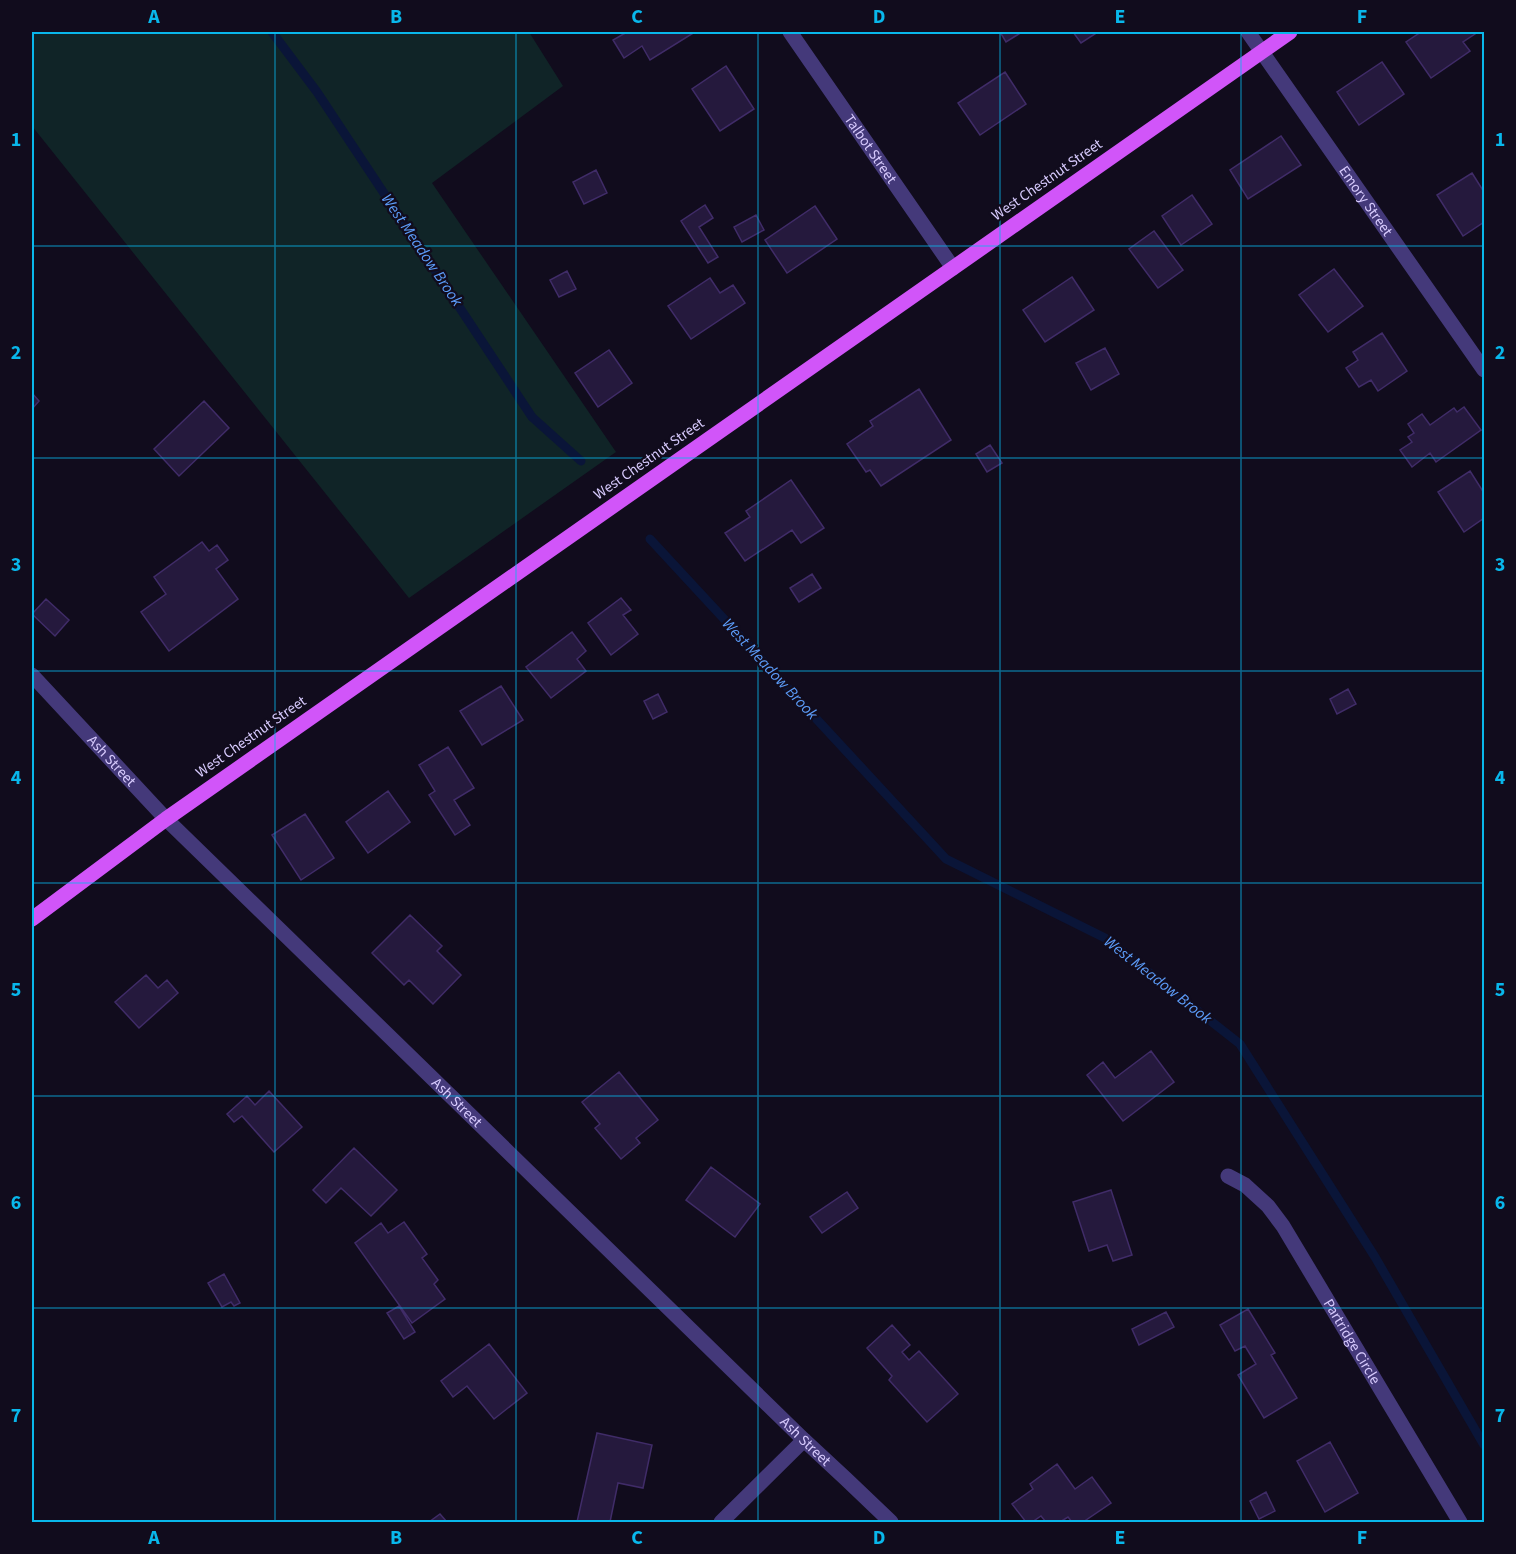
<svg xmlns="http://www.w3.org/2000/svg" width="1516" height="1554" font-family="'Source Sans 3',sans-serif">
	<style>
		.green { fill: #102427 }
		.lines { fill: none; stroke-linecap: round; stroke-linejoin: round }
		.stream { stroke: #0a1538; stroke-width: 9 }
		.building { fill: #25193d; stroke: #402c68; stroke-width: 1.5 }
		.minor { stroke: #44397a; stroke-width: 15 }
		.major { stroke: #d155f9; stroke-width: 15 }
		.grid { fill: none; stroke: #09b7eb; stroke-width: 1.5; stroke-opacity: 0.55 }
		.labels { text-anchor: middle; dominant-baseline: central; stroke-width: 4.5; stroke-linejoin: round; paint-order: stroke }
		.street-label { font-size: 15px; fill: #d7cafd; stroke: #110c1d }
		.water-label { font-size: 16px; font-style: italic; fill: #5c9cf9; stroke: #110c1d }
		.neatline { fill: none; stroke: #09b7eb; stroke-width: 2 }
		.grid-label { font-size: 20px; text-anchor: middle; font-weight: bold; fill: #09b7eb }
	</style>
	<rect width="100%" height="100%" fill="#110c1d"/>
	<path class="green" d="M32,32h497l34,54 -131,97 184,269 -207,146 -377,-472z"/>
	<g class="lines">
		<path class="stream" d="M272,32l45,60 215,325 49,44
			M650,539l296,320 159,79 135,106 135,213 109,188"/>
	</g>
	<path class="building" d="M627,32h68l-45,28 -8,-14 -18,12 -11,-18z
		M1000,32h22l-16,10z
		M1073,32h25l-17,11z
		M1421,32h57l-15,10 7,9 -39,27 -25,-36z
		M1382,62l22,32 -45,31 -22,-33z
		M726,66l28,43 -34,22 -28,-42z
		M1005,72l21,32 -46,31 -22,-32z
		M1281,136l20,29 -53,34 -18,-29z
		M596,170l11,23 -23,11 -11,-22z
		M1472,173l12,19v30l-21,14 -26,-41z
		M1192,195l20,29 -31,21 -19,-29z
		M705,205l8,13 -14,9 19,30 -10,6 -27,-42z
		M815,206l22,33 -50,34 -22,-33z
		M756,215l8,15 -22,12 -8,-15z
		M1154,231l29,39 -25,18 -29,-39z
		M1334,269l29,37 -35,26 -29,-37z
		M567,271l9,18 -17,8 -9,-17z
		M1072,277l22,33 -49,32 -22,-32z
		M710,278l10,15 13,-8 12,18 -54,36 -23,-33z
		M1382,333l25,38 -29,20 -7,-11 -12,7 -13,-19 12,-8 -5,-8z
		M1105,348l14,26 -28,16 -15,-27z
		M609,350l23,33 -34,24 -23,-34z
		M919,389l32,51 -70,46 -11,-16 -4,2 -19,-28 26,-18 -3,-5z
		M32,393l7,8 -7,8z
		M204,401l25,27 -50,48 -25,-27z
		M1464,407l17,23 -45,32 -6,-9 -18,14 -12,-17 12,-8 -4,-5 6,-4 -6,-9 14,-10 8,11 24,-17 3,4z
		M990,445l12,18 -15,9 -11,-18z
		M1470,471l14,22v25l-20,14 -26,-40z
		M791,480l33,48 -23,15 -9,-13 -47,31 -20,-28 25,-16 -4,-6z
		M202,542l7,9 8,-6 11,15 -12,9 22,30 -69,52 -28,-39 25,-18 -12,-17z
		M812,574l9,14 -22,14 -9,-14z
		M621,598l10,12 -8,5 15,19 -27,21 -23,-32z
		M46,599l23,21 -14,16 -23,-22z
		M572,632l14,19 -9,8 9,12 -35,27 -25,-31z
		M501,686l22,34 -41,25 -22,-34z
		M1348,689l8,15 -19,10 -7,-15z
		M658,694l9,18 -14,7 -9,-18z
		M448,747l26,41 -20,12 16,25 -15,10 -26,-40 6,-4 -16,-26z
		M388,791l22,31 -42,31 -22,-31z
		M305,814l29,44 -33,22 -29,-45z
		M410,915l32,31 -5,5 24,24 -28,29 -24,-24 -5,5 -32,-32z
		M146,975l12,13 9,-8 11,13 -39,35 -24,-26z
		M1151,1051l23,31 -51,39 -36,-46 16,-13 12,16z
		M619,1072l39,48 -22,18 4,5 -19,16 -26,-31 5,-4 -18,-22z
		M269,1091l33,36 -28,25 -32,-36 -8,6 -7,-8 20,-18 8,9z
		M354,1148l43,42 -26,26 -30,-28 -15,15 -13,-13z
		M711,1167l49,37 -25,33 -49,-37z
		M1111,1190l21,65 -19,6 -6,-16 -18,6 -16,-49z
		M847,1192l11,16 -36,25 -12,-16z
		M404,1222l23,32 -5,4 16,22 -4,4 11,15 -33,24 -57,-80 26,-20 7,10z
		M224,1274l16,29 -6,3 -3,-4 -9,5 -14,-24z
		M399,1306l16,26 -11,7 -17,-26z
		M1248,1309l27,44 -4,2 26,43 -33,20 -26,-43 18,-11 -11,-18 -10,5 -15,-26z
		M1166,1312l8,15 -35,18 -7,-16z
		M892,1325l18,20 -8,7 7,8 10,-9 39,43 -31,28 -38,-42 3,-4 -25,-28z
		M489,1344l38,49 -33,26 -27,-33 -14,11 -12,-16z
		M597,1433l55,12 -9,43 -25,-5 -8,39h-33z
		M1330,1442l28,51 -33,19 -28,-51z
		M1057,1464l18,25 17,-12 19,26 -28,19h-11l-4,-5 -8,5h-14l-5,-6 -9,6h-6l-14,-18 21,-15 -3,-5z
		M1266,1492l9,19 -16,8 -9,-18z
		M440,1514l7,8h-18z"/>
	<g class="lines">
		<g class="minor">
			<path id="s1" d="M790,32l163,236"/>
			<path id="s2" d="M1248,32l236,338"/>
			<path id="s3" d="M32,675l134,144 638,621 42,39 45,43"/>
			<path id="s4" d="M1228,1176l17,9 23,21 15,20 177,296"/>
			<path d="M721,1522l83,-82"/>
		</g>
		<path class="major" d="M32,919l134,-100 1124,-787"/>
	</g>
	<path class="grid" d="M275,32v1490M516,32v1490M758,32v1490M1000,32v1490M1241,32v1490M32,246h1452M32,458h1452M32,671h1452M32,883h1452M32,1096h1452M32,1308h1452"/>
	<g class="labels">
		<g class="street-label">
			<text stroke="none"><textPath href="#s1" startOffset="142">Talbot Street</textPath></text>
			<text transform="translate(1047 180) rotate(-35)">West Chestnut Street</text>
			<text stroke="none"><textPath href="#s2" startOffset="206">Emory Street</textPath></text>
			<text transform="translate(649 459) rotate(-35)">West Chestnut Street</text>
			<text transform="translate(251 737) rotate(-35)">West Chestnut Street</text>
			<text stroke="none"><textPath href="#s3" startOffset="117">Ash Street</textPath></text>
			<text stroke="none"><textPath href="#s3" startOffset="603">Ash Street</textPath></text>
			<text stroke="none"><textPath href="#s4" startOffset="210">Partridge Circle</textPath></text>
			<text stroke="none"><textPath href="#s3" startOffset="1089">Ash Street</textPath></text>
		</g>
		<g class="water-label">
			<text transform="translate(422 250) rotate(56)">West Meadow Brook</text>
			<text transform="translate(770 669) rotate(47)">West Meadow Brook</text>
			<text transform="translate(1158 980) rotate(38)">West Meadow Brook</text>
		</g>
	</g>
	<rect width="1516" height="1554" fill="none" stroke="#110c1d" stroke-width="66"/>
	<rect x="33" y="33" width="1450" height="1488" class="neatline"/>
	<g class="grid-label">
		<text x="154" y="23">A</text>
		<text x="396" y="23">B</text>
		<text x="637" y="23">C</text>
		<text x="879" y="23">D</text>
		<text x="1120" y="23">E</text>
		<text x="1362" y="23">F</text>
		<text x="16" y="146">1</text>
		<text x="1500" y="146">1</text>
		<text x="16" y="359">2</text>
		<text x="1500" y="359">2</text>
		<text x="16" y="571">3</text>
		<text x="1500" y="571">3</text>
		<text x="16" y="784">4</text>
		<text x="1500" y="784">4</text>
		<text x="16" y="996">5</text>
		<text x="1500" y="996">5</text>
		<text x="16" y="1209">6</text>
		<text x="1500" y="1209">6</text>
		<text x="16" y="1422">7</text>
		<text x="1500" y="1422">7</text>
		<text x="154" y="1544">A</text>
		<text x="396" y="1544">B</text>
		<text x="637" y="1544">C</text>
		<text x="879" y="1544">D</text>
		<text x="1120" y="1544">E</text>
		<text x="1362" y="1544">F</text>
	</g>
</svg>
